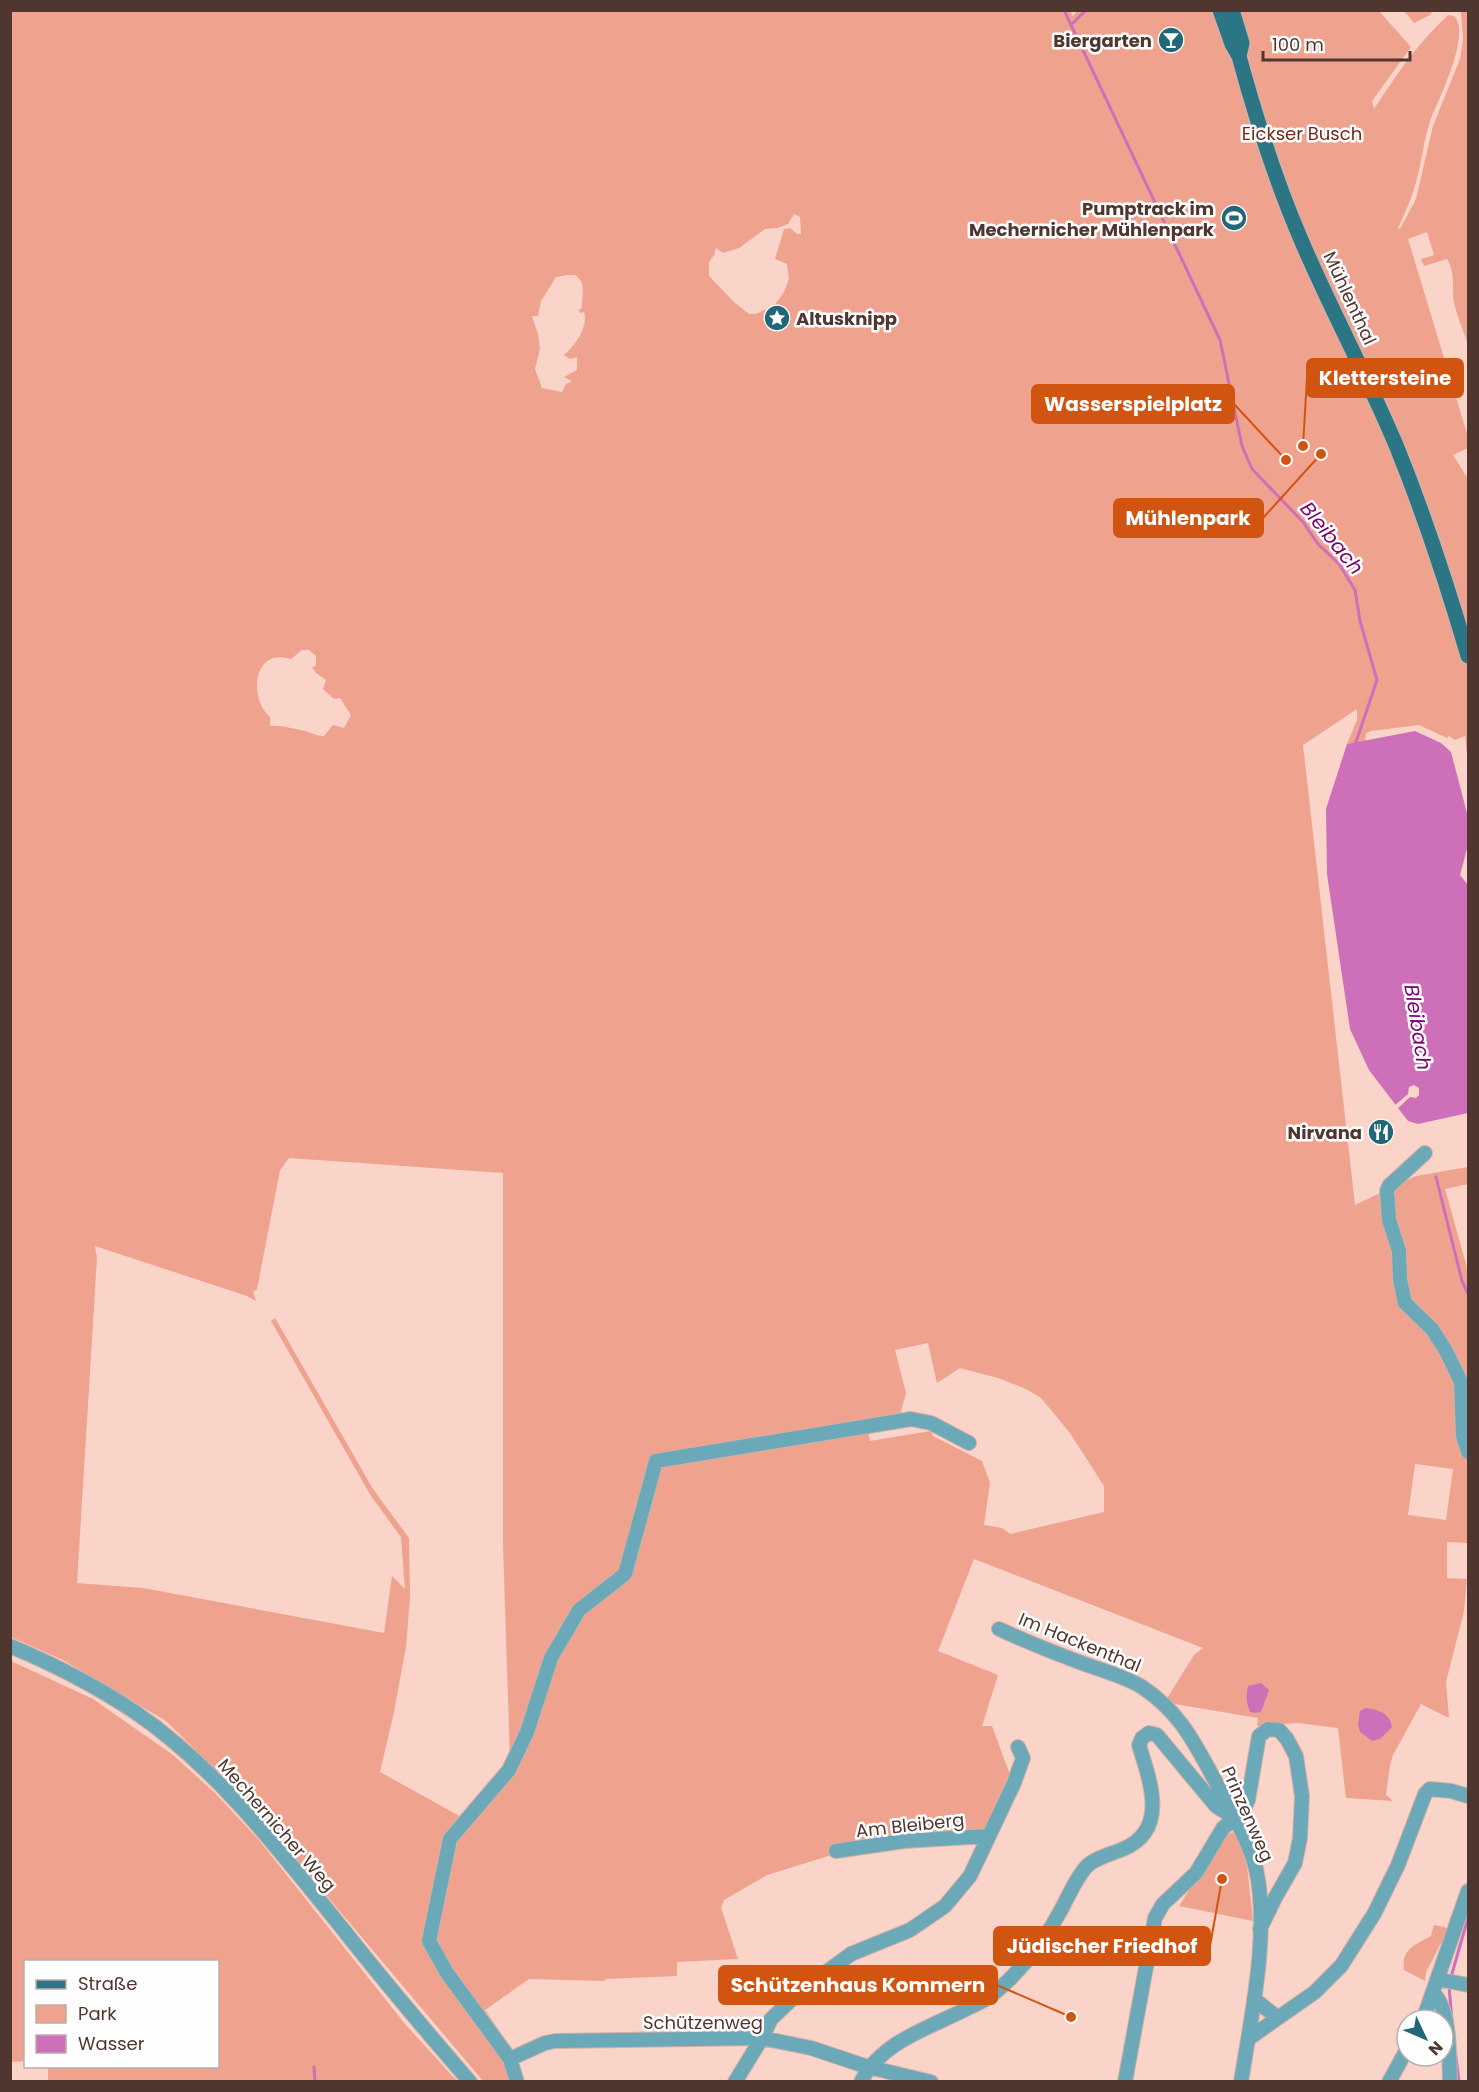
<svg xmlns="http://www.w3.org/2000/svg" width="1479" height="2092" font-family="Poppins,sans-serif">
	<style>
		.green { fill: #efa38f; fill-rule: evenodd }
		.water { fill: #cd70b9 }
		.pier { fill: #fad3c9 }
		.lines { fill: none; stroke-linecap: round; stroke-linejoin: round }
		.stream { stroke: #cd70b9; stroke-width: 3 }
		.minor-casing { stroke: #d4b0a7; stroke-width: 16 }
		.major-casing { stroke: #d4b0a7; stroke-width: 18 }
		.minor { stroke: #6ca9b8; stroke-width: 14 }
		.major { stroke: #2c7585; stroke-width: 15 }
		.labels { text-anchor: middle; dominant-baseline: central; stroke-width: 5; stroke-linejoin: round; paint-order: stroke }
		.poi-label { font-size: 18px; font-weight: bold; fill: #4f362f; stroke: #fefefe; text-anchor: end }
		.park-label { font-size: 18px; fill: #722a18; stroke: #fefefe }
		.street-label { font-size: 18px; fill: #4f362f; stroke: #fefefe }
		.water-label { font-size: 20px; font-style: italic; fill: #7b016c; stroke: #fefefe }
		.leader { fill: none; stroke: #d15411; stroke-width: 2 }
		.callout-dot { fill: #d15411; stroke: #fefefe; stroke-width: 2 }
		.callout { fill: #d15411; stroke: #d15411; stroke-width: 2 }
		.callout-label { font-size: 20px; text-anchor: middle; font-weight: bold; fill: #fff }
	</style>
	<rect width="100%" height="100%" fill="#fad3c9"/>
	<path class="green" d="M1070,10l3,6 5,-6 301,1 32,36 -39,54 2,8c22,-34 44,-66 74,-94l6,1c18,18 -16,84 -24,105 -7,22 -9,46 -16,68 -4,13 -10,26 -16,39l2,1 16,-30 17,-73 27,-67 3,-19 -2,-29h7v334c-4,-14 -14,-35 -15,-49 0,-13 1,-26 -6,-37l-23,7 -3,-7 13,-4 -7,-23 -19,7 60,198v11l-15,7 15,24v287l-3,-30 -10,4 -6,-4 -2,2 -28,-13 -48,6 -5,2 -1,8 -18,3 10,-24v-11l-54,36 52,460 61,-29 52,-9v17l-23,5 23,82v272l-21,-1v36l20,1 -3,32 -18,71 3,36 -28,-14 -28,51 -3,10 -4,30 7,6 -47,-3 -8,-70 -40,-5 -41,3 1,-8 -83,-14 -9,-4 28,-45 9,-7 -229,-89 -36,92 60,24 -16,51h10l18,49 -23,55 -152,24 -68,21 -43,25 -3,8 17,51 -61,3v14l-72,3v2l-76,-2 -44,31 28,41 -3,30h-27l-237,-281 -80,-79 -103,-61 -52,-23v-1626zM794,214l6,3 1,17h-4l-7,-6 -6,1 -9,30 12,5 2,15 -5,13 -9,13 -19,9h-7l-14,-11 -26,-27v-14l5,-7 2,-7 7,5 16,-5 26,-19 12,-1 11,-4zM567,275h8c13,9 6,21 7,33l-3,2 1,3 4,-1c5,14 -9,34 -20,43l6,4 7,-2v13l-13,7 8,4 -6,3 -4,8 -20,-4 -7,-19 5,-20 -2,-15 -6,-18h6l3,-15 15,-24zM302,650h7l7,6v10l-4,1 4,6 10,7 -3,9 11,10 6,-1 11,17 -7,13 -11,-3 -9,11c-8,0 -12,-3 -19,-5 -11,-2 -24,-6 -35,-5v-9c-22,-19 -17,-70 21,-58zM289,1158l214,15v372l7,214 -47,59 -83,-46 14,-60 12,-65 4,-50 -1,-59 -36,-49 -98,-171 -4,3 100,175 30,41 4,52 -13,-13 -8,57 -241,-45 -66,-5 20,-325 -2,-12 152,50 9,5 -3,-9 4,-3 23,-119zM928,1343l9,40 23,-15 38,10 28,11 15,9 29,35 34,53v26l-94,22 -8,-6 -18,-3 6,-42 -8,-22 -49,-25 -2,-5 -61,10 -2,-11 31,-12 7,-25 -11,-43zM1415,1464l38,5 -7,51 -38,-5z
		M1404,11h29l-3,4 -16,8z
		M11,1661l82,38 80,56 41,37 44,47 147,185 52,57h-409v-14l170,-1v-104h-192l-1,99 -14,1z
		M1235,1832l12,33 6,56 -74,-15 46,-72z
		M1434,1925l15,3 -23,44 -1,9 -21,-11c-3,-21 11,-25 27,-34z"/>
	<path class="water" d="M1415,731l26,12 10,9 17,65v28l-8,30 8,10v228l-50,11 -10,-3 -39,-51 -19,-41 -23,-155 -1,-65 21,-65z
		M1261,1683l8,7 -8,22 -7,1 -4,-1c-4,-9 -4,-17 -2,-26z
		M1366,1708c13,2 24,5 26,19l-12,12 -8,2 -12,-9 -2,-7 2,-14z"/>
	<path class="pier" d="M1414,1085l5,3v7l-3,3 -6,-1 -14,13 -3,-3 15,-13 1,-7z"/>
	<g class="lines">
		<path class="stream" d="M1064,10l156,330 22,106 10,23 51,53 15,22 21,20 16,26 5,31 17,59 -21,62 1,4
			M1071,25l15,-15
			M1436,1177l26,104 6,13
			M1451,1977l17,-59
			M1449,1986l3,35
			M1455,2049l4,33
			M314,2067l1,15"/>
		<g class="minor-casing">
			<path id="minor" d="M1425,1153l-36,33 -2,5 2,29 10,31 1,29 5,23 27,26 14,22 15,31 2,54 5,16
				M999,1629c26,12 53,23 80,33 21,8 44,13 63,25 36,24 50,51 70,88 14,26 37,65 44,94 14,63 -5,149 -15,213
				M10,1646c43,18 86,40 125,66 83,57 144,138 207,216 41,52 84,103 128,154
				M836,1851l68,-10 84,-5
				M1437,1979l31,6
				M1433,1993c18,16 16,65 17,89
				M1254,1999l24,19
				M1423,2020l45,-129
				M1248,2039l67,-47 26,-26 33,-52 24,-49 27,-71 5,-5 21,2 17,5
				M510,2059l35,-16 10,-2 207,-3 49,10 57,19 63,15
				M517,2082l-7,-23 -63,-86 -18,-32 21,-102 59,-69 18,-38 24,-74 28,-48 46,-36 31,-113 255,-42 20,4 38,20
				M735,2082l27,-44 9,-19 32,-30 48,-35 59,-24 35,-24 25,-30 44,-93 9,-25 -5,-11
				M861,2082c20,-41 69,-54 107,-74 8,-4 17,-7 24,-13 28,-23 52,-53 69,-85 8,-15 14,-30 25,-43 8,-9 26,-13 37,-18 46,-19 27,-68 16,-104l3,-7 7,-5 8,2 59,71 20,13
				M1125,2082l30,-164 8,-14 33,-31 27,-45 19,-15 6,-13 11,-64 9,-7 11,1 8,9 9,17 6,40 -2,42 -5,25 -20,35 -15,31
				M1389,2082l18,-33"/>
		</g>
		<g class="major-casing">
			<path id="major" d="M1220,10l12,34 7,12c17,63 37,126 63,186 29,68 65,134 94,203 28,69 51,139 72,211
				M1232,10l10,33 -3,13"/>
		</g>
		<use href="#minor" class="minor"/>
		<use href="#major" class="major"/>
	</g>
	<defs>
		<g id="bar-disc" transform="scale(1.35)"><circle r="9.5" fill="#216777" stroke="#fefefe"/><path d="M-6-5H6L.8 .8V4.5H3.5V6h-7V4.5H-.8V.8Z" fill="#fff"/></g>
		<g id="stadium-disc" transform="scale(1.35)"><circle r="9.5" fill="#216777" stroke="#fefefe"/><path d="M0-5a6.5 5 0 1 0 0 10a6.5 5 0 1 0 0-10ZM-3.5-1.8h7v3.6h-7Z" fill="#fff"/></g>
		<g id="sight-disc" transform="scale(1.35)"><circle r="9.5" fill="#216777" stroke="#fefefe"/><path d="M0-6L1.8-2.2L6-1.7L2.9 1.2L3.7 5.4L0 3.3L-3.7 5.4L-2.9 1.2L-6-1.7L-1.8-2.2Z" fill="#fff"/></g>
		<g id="restaurant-disc" transform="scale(1.35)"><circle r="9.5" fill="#216777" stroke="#fefefe"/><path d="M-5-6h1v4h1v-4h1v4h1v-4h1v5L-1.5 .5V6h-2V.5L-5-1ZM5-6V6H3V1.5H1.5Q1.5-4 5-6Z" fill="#fff"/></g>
	</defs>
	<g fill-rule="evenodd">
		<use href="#bar-disc" x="1171" y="40"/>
		<use href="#stadium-disc" x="1234" y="218"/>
		<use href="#sight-disc" x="777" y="318"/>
		<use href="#restaurant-disc" x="1381" y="1132"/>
	</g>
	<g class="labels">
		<g class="poi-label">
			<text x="1152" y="40">Biergarten</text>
			<text x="1214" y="208">Pumptrack im<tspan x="1214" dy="21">Mechernicher Mühlenpark</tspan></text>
			<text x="796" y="318" text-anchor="start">Altusknipp</text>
			<text x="1362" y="1132">Nirvana</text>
		</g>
		<g class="park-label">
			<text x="1302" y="133">Eickser Busch</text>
		</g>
		<g class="street-label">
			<text transform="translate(1350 298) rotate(65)">Mühlenthal</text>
			<text transform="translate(1080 1642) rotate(22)">Im Hackenthal</text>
			<text transform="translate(1248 1814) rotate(66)">Prinzenweg</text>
			<text transform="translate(277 1825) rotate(49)">Mechernicher Weg</text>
			<text transform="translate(910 1825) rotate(-6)">Am Bleiberg</text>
			<text x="703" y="2022">Schützenweg</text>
		</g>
		<g class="water-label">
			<text transform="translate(1332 538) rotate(51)">Bleibach</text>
			<text transform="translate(1418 1027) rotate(81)">Bleibach</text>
		</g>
	</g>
	<path class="leader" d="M1303 446L1307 378M1286 460L1234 404M1321 454L1263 518M1222 1879L1210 1946M1071 2017L997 1985"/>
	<g class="callout-dot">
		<circle cx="1303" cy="446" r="6"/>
		<circle cx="1286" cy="460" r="6"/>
		<circle cx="1321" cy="454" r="6"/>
		<circle cx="1222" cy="1879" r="6"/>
		<circle cx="1071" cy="2017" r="6"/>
	</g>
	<g class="callout">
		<rect x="1307" y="359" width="156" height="38" rx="6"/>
		<rect x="1032" y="385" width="202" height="38" rx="6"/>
		<rect x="1114" y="499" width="149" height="38" rx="6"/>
		<rect x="994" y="1927" width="216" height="38" rx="6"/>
		<rect x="719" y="1966" width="278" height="38" rx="6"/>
	</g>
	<g class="callout-label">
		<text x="1385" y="385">Klettersteine</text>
		<text x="1133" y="411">Wasserspielplatz</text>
		<text x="1188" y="525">Mühlenpark</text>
		<text x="1102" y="1953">Jüdischer Friedhof</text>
		<text x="858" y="1992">Schützenhaus Kommern</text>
	</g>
	<rect width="1479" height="2092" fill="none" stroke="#4f362f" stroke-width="24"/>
	<rect x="24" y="1960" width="195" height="108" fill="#fefefe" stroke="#b8aeab" stroke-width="1.5"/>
	<rect x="36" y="1980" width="30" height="9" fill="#2c7585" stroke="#b8aeab" stroke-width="1.5"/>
	<text x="78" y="1990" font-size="18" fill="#4f362f">Straße</text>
	<rect x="36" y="2005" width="30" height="18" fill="#efa38f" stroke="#b8aeab" stroke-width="1.5"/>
	<text x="78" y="2020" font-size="18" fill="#4f362f">Park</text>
	<rect x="36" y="2035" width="30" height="18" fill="#cd70b9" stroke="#b8aeab" stroke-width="1.5"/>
	<text x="78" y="2050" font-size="18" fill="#4f362f">Wasser</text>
	<g transform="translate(1425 2038) rotate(134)"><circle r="28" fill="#fefefe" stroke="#b8aeab" stroke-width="1.5"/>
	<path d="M0-4.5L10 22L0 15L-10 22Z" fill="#216777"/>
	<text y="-9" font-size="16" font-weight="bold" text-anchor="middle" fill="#4f362f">N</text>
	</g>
	<path d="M1263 51v9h147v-9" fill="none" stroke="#4f362f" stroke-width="3"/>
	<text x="1272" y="51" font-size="18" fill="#4f362f" stroke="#fefefe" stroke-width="4.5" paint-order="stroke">100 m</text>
</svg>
